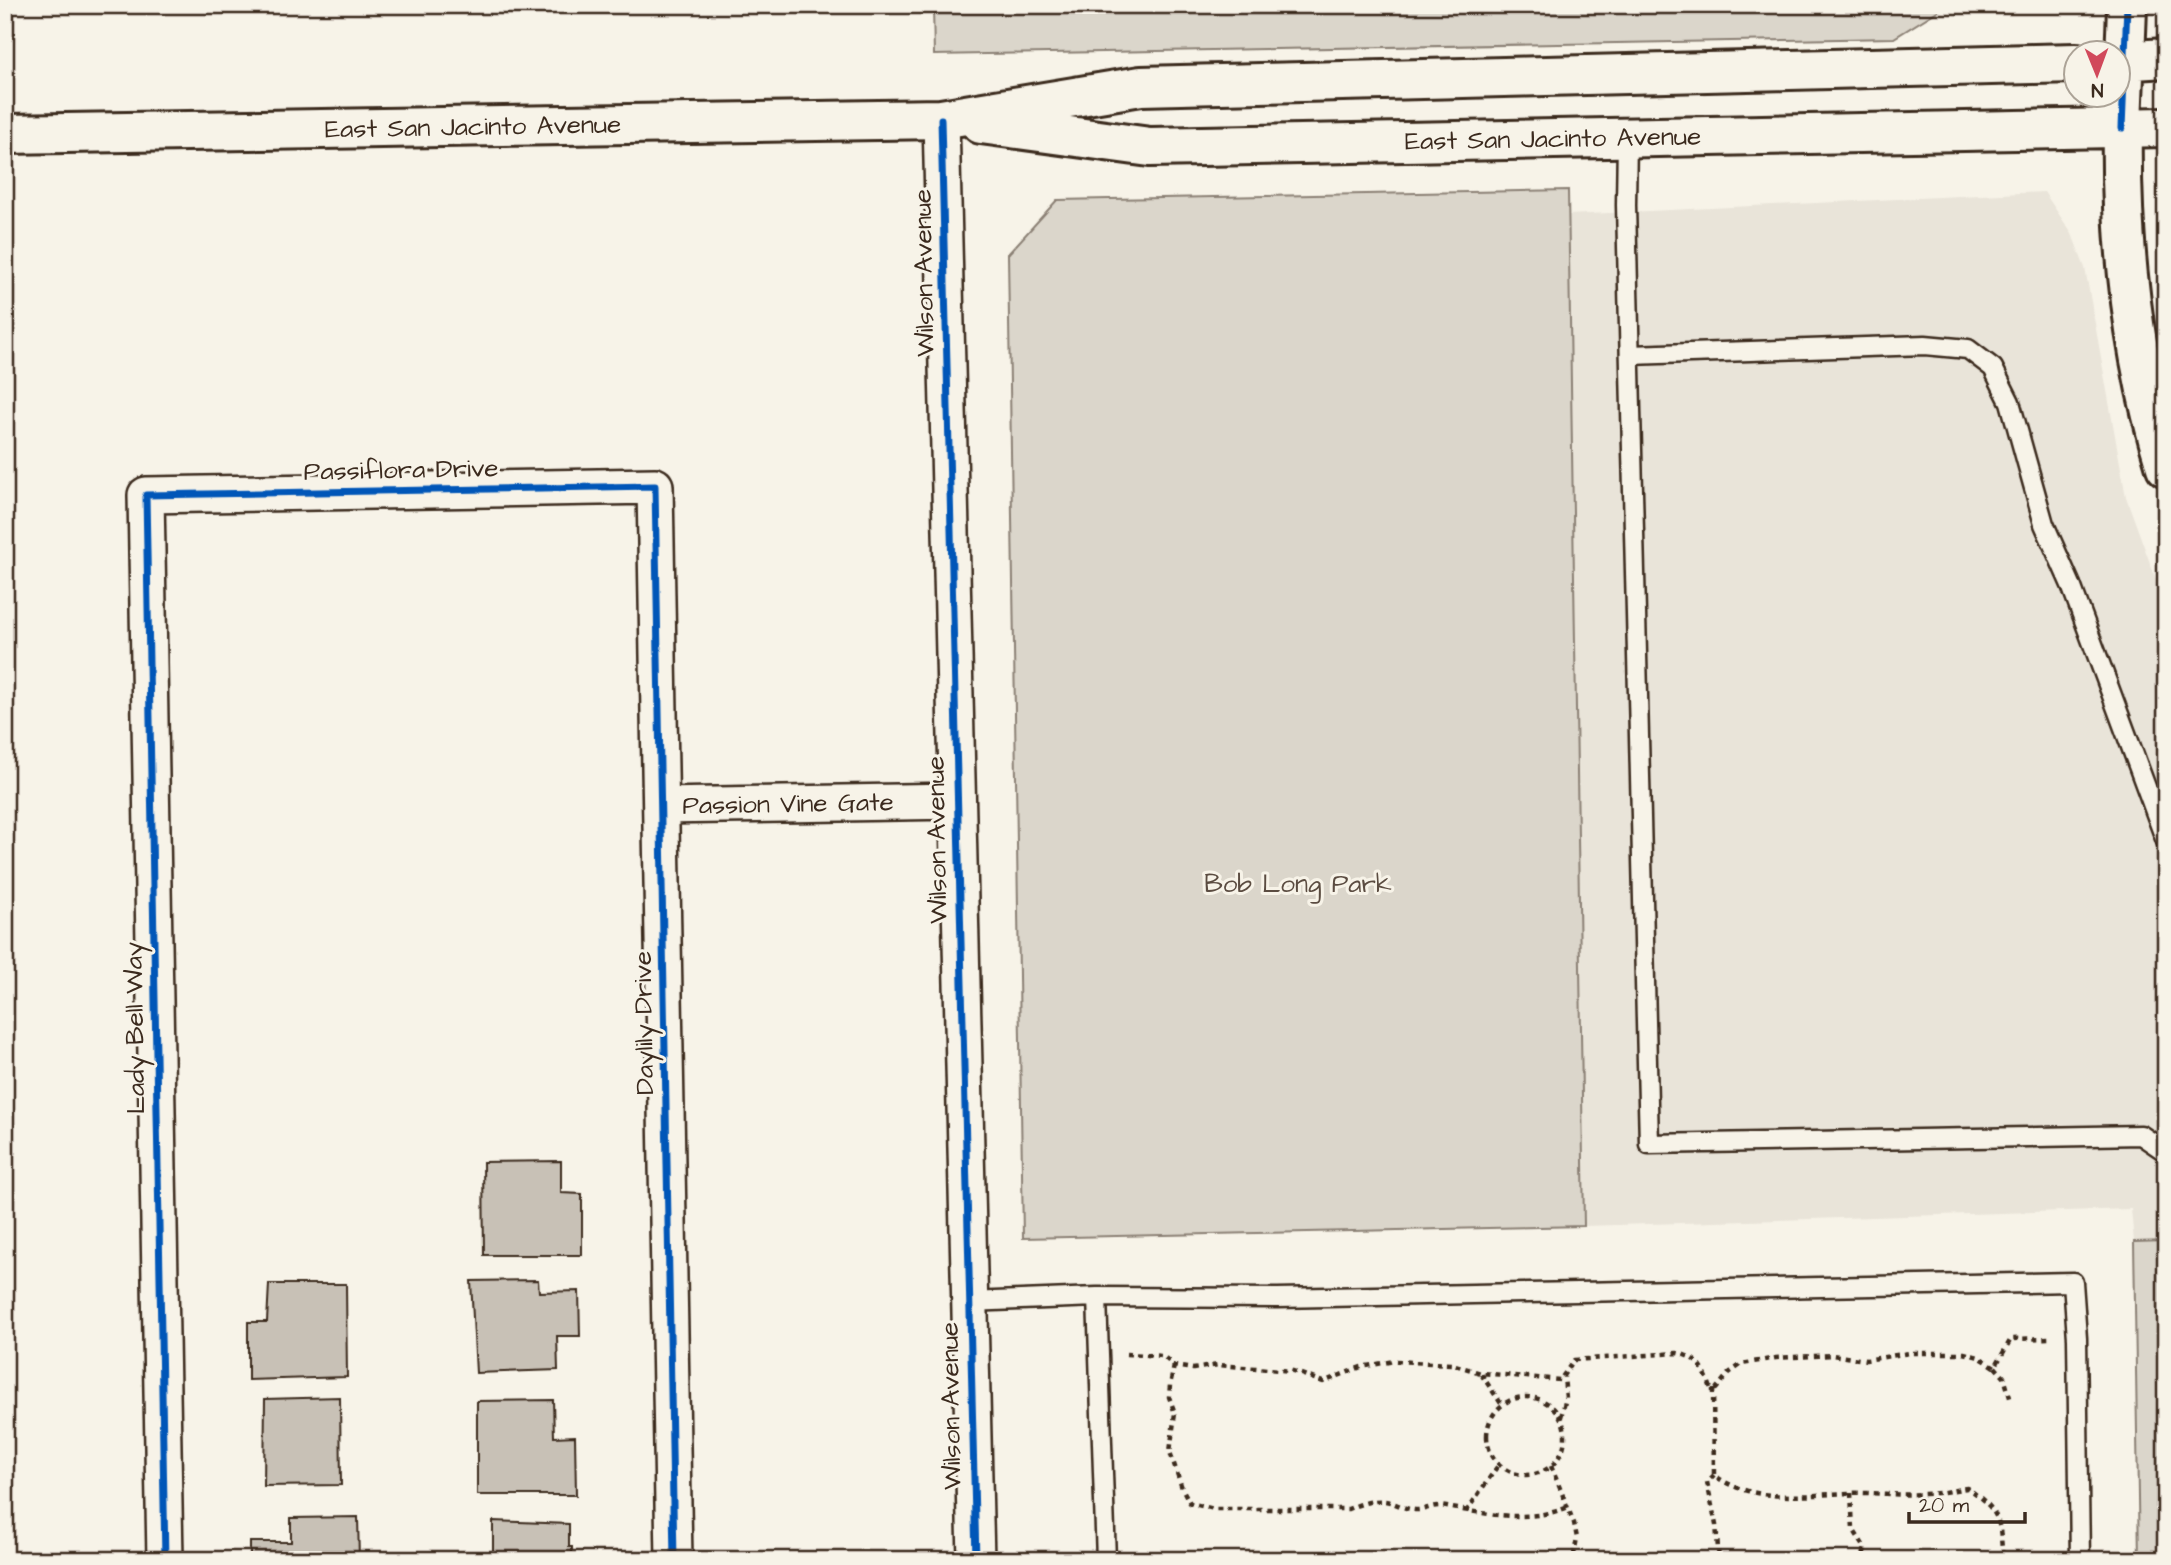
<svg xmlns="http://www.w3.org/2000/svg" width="2171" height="1565" font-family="'Architects Daughter',sans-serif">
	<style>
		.built { fill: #e9e4d9 }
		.green { fill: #dbd6cb; stroke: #8b8074; stroke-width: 2 }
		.building { fill: #c8c1b6; stroke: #3b2a1e; stroke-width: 2 }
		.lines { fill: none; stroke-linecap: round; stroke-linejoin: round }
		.service-casing { stroke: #3b2a1e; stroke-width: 23 }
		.minor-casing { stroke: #3b2a1e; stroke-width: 40 }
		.secondary-casing { stroke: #3b2a1e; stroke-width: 44 }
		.path { stroke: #3b2a1e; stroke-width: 4.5; stroke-dasharray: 5 5; stroke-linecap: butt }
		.service { stroke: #f7f3e8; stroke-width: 18 }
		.minor { stroke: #f7f3e8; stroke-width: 35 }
		.secondary { stroke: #f7f3e8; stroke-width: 38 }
		.cycleway-casing { stroke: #f7f3e8; stroke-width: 11 }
		.cycleway { stroke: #0057b8; stroke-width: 7 }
		.labels { text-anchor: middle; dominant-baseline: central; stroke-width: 6; stroke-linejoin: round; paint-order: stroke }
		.street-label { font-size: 26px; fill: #3b2a1e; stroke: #f7f3e8 }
		.park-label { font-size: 26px; fill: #5b4c41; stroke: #f7f3e8 }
	</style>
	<rect width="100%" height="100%" fill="#f7f3e8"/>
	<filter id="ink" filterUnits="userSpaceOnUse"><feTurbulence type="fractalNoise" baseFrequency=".0143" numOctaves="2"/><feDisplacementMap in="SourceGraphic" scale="14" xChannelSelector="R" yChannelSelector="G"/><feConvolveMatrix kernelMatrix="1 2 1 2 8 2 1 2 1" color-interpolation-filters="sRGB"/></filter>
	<g filter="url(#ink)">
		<path class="built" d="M2044,192l28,42 13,34 41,229 40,110v634l-32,1 -3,-33 -547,17 -16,-1011z"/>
		<path class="green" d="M933,5h1014l-53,33 -960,17z
			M1568,190l16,1036 -561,12 -15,-984 49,-54z
			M2166,1241v319h-27l-5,-318z"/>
		<path class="building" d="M561,1161v32l21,1v61h-98l-1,-93z
			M538,1280l1,12 40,-1 1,45h-23l1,34 -82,3 -5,-92z
			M269,1284h77l1,93 -99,3v-58h19z
			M340,1397l1,88 -77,1 1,-87z
			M553,1400l1,37 21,-1 1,59h-99v-94z
			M358,1517l1,43h-109v-18h41v-24z
			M493,1521l76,3v23h3v13h-79z"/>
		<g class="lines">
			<g class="service-casing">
				<path id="service" d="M1627,138l-1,67 23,939 492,-9 25,17
					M1630,355l295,-10 43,4 25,19 17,34 34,122 27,61 95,256
					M1097,1297l9,263
					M969,1302l128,-5 181,1 795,-16 4,56 3,222"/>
			</g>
			<g class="minor-casing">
				<path id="minor" d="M941,119l35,1441
					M661,806l296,-5
					M165,1560l-19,-1065 509,-9 19,1074"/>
			</g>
			<g class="secondary-casing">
				<path id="secondary" d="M2127,5c-1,41 -4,82 -5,123 -2,113 11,231 44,339
					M2118,61l48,-3
					M981,124l169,23 1016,-20
					M5,134l936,-15 200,-33 935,-23"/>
			</g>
			<path class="path" d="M1126,1354l37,2 11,10 19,3 25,-4 75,6 30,11 38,-15 33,-6 58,3 29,9 79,7 14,-20 103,-7c21,4 28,17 34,36h5l13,-16 13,-9 34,-6 56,-3 34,5 43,-7h55l15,4 16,10 16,-28 38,-1
				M1174,1366l-4,19 -1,12 6,16 -5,39 12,36 8,15 24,6h134c12,-5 28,-11 42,-7 9,3 15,7 25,8 9,1 17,-5 26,-4 40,7 87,18 127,1
				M1995,1367l9,10 7,24
				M1481,1374l21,31
				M1713,1389l1,86c40,29 89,20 135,18 25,-1 50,3 75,1 15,0 29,-4 43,-6 36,25 32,32 36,72
				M1487 1436a39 39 0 1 1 78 0a39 39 0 1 1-78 0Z
				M1561,1417l5,-19 -2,-21
				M1551,1466l23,57 3,15 -4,22
				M1714,1475l-7,7 9,43 3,35
				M1851,1493l2,36 12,19 -3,12
				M1466,1512l33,-48"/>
			<use href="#service" class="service"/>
			<use href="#minor" class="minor"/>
			<use href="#secondary" class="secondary"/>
			<g class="cycleway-casing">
				<path id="cycleway" d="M941,119l35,1441
					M2122,128l5,-123
					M165,1560l-19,-1065 509,-9 19,1074"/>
			</g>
			<use href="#cycleway" class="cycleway"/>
		</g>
	</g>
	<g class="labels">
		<g class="street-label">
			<text transform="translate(473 127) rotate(-1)">East San Jacinto Avenue</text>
			<text transform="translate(1553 139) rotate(-1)">East San Jacinto Avenue</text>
			<text transform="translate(924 273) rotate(-91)">Wilson Avenue</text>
			<text transform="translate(401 470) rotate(-1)">Passiflora Drive</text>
			<text transform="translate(788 804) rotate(-1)">Passion Vine Gate</text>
			<text transform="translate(937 840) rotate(-91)">Wilson Avenue</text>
			<text transform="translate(644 1023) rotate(-91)">Daylily Drive</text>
			<text transform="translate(135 1028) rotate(-91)">Lady Bell Way</text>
			<text transform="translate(951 1406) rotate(-91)">Wilson Avenue</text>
		</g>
		<g class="park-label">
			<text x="1298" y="884">Bob Long Park</text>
		</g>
	</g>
	<rect width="2171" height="1565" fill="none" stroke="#f7f3e8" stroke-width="28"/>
	<rect x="14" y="14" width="2143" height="1537" fill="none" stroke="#3b2a1e" stroke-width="2.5" filter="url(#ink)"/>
	<g transform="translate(2097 74) rotate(179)"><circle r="33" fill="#f7f3e8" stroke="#aca397" stroke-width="2"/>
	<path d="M0-5L12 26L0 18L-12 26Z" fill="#d1495b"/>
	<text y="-10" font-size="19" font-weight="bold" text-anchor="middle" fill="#3b2a1e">N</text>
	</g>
	<path d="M1909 1512v10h116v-10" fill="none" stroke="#3b2a1e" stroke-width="3.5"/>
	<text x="1919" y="1512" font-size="21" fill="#3b2a1e" stroke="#f7f3e8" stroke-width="5" paint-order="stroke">20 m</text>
</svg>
